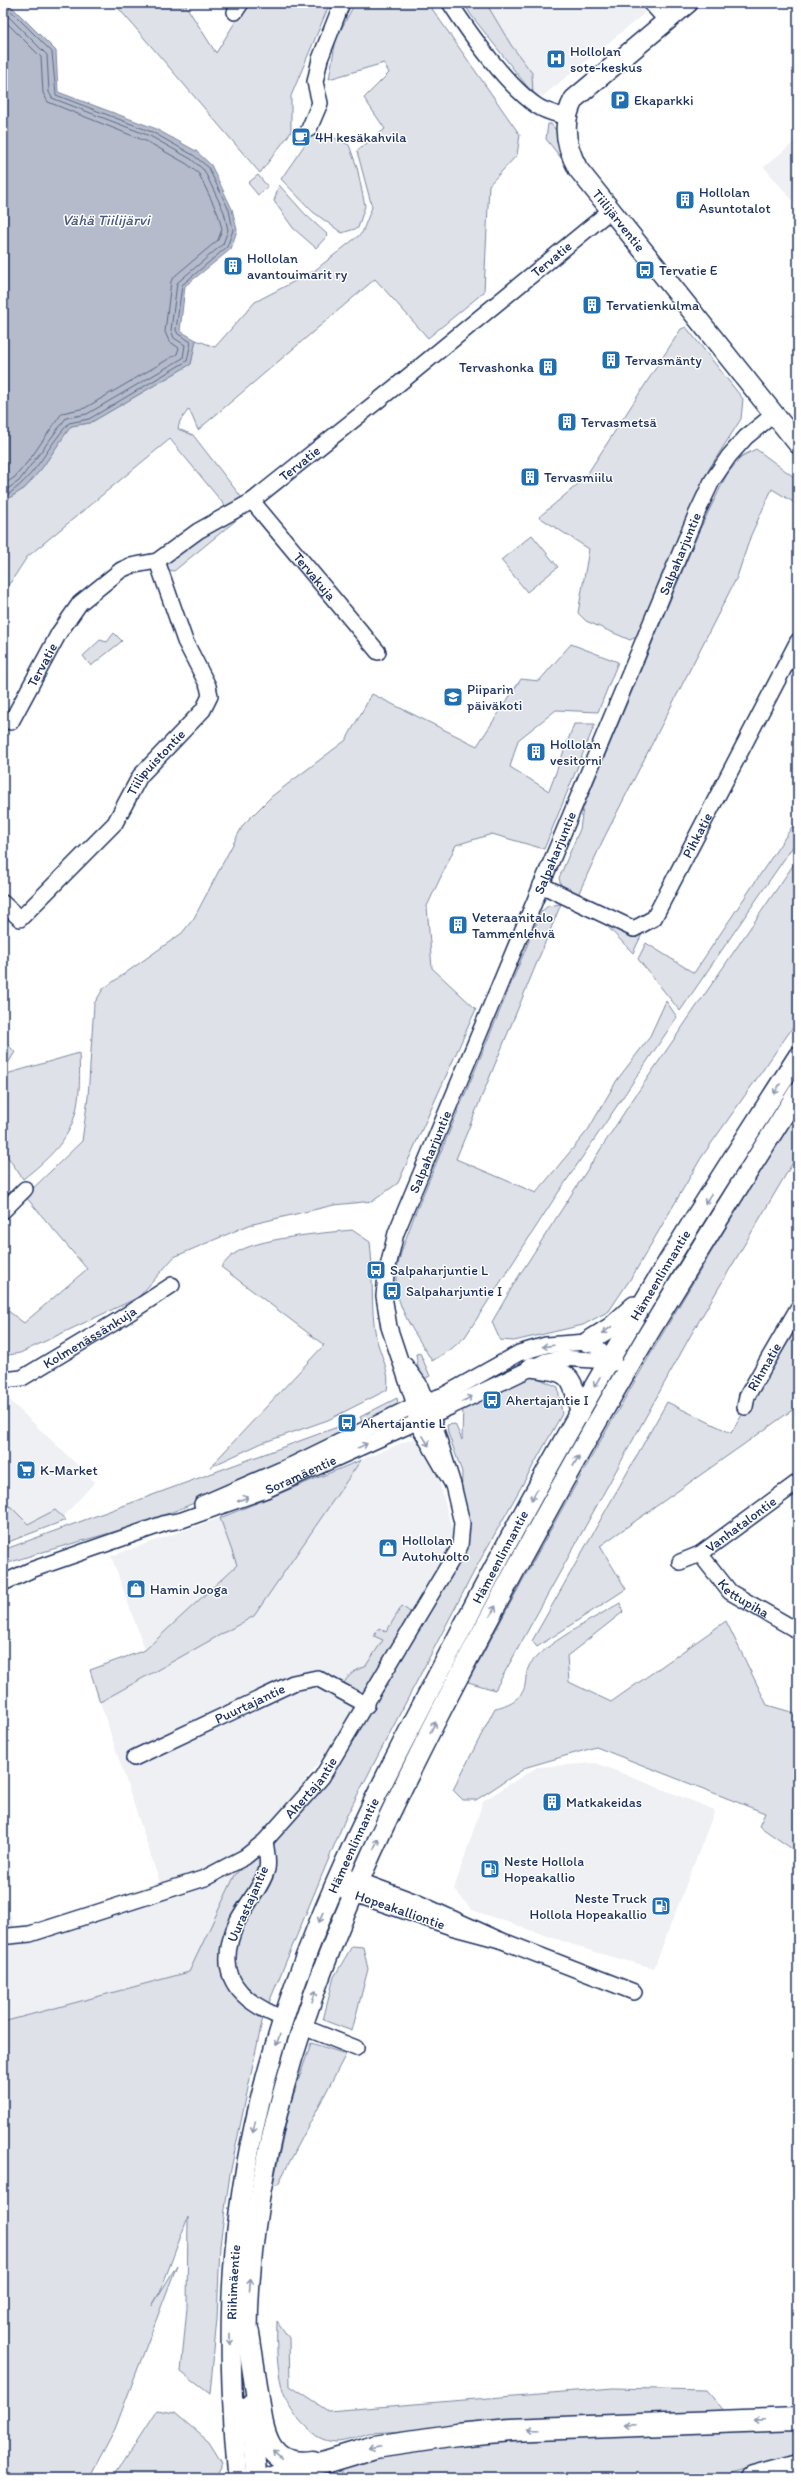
<svg xmlns="http://www.w3.org/2000/svg" width="801" height="2481" font-family="Itim,sans-serif">
	<style>
		.built { fill: #eff0f4 }
		.green { fill: #dee1e7; stroke: #7c88a2 }
		.water { fill: #b5bbca; stroke: #77839f }
		.lines { fill: none; stroke-linecap: round; stroke-linejoin: round }
		.shore { stroke: #596789; stroke-width: 1 }
		.minor-casing { stroke: #1b2f5e; stroke-width: 18 }
		.major-casing { stroke: #1b2f5e; stroke-width: 22 }
		.highway-casing { stroke: #1b2f5e; stroke-width: 25 }
		.minor { stroke: #fff; stroke-width: 15 }
		.major { stroke: #fff; stroke-width: 19 }
		.highway { stroke: #fff; stroke-width: 22 }
		.oneway { stroke: #8d97ae }
		.labels { text-anchor: middle; dominant-baseline: central; stroke-width: 3; stroke-linejoin: round; paint-order: stroke }
		.poi-label { font-size: 14px; fill: #1b2f5e; stroke: #fff; text-anchor: start }
		.street-label { font-size: 14px; fill: #1b2f5e; stroke: #fff }
		.water-label { font-size: 15px; font-style: italic; fill: #49597e; stroke: #fff }
	</style>
	<rect width="100%" height="100%" fill="#fff"/>
	<filter id="ink" filterUnits="userSpaceOnUse"><feTurbulence type="fractalNoise" baseFrequency=".025" numOctaves="2"/><feDisplacementMap in="SourceGraphic" scale="8" xChannelSelector="R" yChannelSelector="G"/><feConvolveMatrix kernelMatrix="1 2 1 2 8 2 1 2 1" color-interpolation-filters="sRGB"/></filter>
	<g filter="url(#ink)">
		<path class="built" d="M486,3h160l4,6 -107,87 -10,-2 -1,-21 -20,-27z
			M798,139v68l-34,-40z
			M3,1394l92,88 -33,36 -59,24z
			M414,1438l22,30 18,70 -27,57 -68,113 -64,86 -106,178 -186,50v-129l12,35 146,-42 -61,-184 154,-86 107,-156z
			M220,1518l17,47 -92,85 -34,-94z
			M596,1763l119,47 -61,158 -60,-16 -122,-42 -18,-21 29,-88 54,-34z"/>
		<path class="green" d="M114,3h70l32,50 31,-50h83l-39,93v36l-31,41z
			M355,3h73l92,132 -3,20 -28,30 -5,107 -56,46 -53,-59 -177,151 -9,-21 -9,12 -2,8 15,6 49,63 -16,9 -56,-68 -143,118 -24,37v-92l22,-14 17,-20 29,-42 19,-3 101,-59 5,-24 19,7 40,-45 59,-31 48,-38 10,-26 -15,-56 28,-22 -21,-31 25,-25 -5,-10 -55,16 7,-40z
			M464,3h22l25,42 21,28 1,21 -62,-79z
			M548,124h3l8,10 36,67 -49,-62z
			M317,133l9,1 23,11 8,22 8,39 -7,22 -16,5 -29,-21 -32,-33 29,-42z
			M258,175l10,12 -10,8 -10,-12z
			M279,185l27,30 22,20 -12,13 -23,-20 -19,-27z
			M686,327l57,72 -2,20 -32,50 -73,168 -6,3 -44,-19 -8,-8 11,-64 -50,-32 45,-38 97,-150z
			M756,449l42,31v25l-26,-16 -21,46 -14,42 -134,263 -25,55 -17,-9 -2,-8 21,-49 3,-21 117,-279 27,-55 15,-18z
			M245,513l-71,58 -6,-1 -2,-4 7,-12z
			M532,535l26,32 -31,25 -26,-32z
			M114,633l8,8 -31,25 -8,-10 17,-16 7,2z
			M571,644l47,18 -20,50 -42,-2 -38,30 -8,27 39,24 25,-67h21l-51,125 -52,-15 -36,11 -29,61 5,62 44,41 -78,174 -25,18 -39,4 -85,20 -75,32 -35,40 -119,56 -17,3v-49l21,16 63,-54 -62,-73 57,-55 6,-44 6,-93 9,-15 79,-56 12,-15 49,-93 29,-29 74,-56 26,-46 105,52 44,-67 18,2z
			M798,818v21l-118,172 -42,-52 8,-16 48,30z
			M798,858v162l-97,138 -66,114 -26,39 -26,14 -69,16 -14,-1 -8,-18 23,-40 114,-177z
			M561,904l-105,255 80,34 52,-63 29,-50 32,-42 17,-37 11,16 -123,182 -89,138 -15,13 -18,11c-14,-24 -37,-53 -36,-82 1,-21 12,-45 19,-65l126,-302 7,-6z
			M600,919l43,13 -10,21z
			M3,1040l12,12 -8,13h-4z
			M79,1053c3,65 -5,86 -56,126l-20,-29v-75z
			M798,1112v42l-106,179 -197,357 -27,-8c103,-194 212,-384 330,-570z
			M352,1230l18,12c4,32 0,63 6,95 4,18 15,34 11,53l-59,30 -66,23 -52,24 114,-122 -103,-78c4,-4 8,-10 13,-13 22,-16 90,-21 118,-24z
			M798,1322v84l-198,140 26,43 -89,58 -5,-6 135,-239 64,31z
			M420,1353l10,23 -6,3 -5,-4 -3,-21z
			M522,1371l36,16 4,27 -84,150 -132,253 -83,200 -33,157 -10,71 -3,74 -7,75 -29,-22 6,-65 1,-90 -28,75 -8,14 25,-41 -62,164 -26,49h-86v-456l186,-50 46,-97 97,-101 128,-228 2,-74 -14,-39 -1,-8 8,-1 7,16 1,-39z
			M397,1398l1,5 -6,6 -29,14 -3,-6z
			M343,1425l3,6c-63,32 -126,64 -193,88 -49,18 -101,28 -150,46v-15z
			M361,1460l-107,156 -154,86 -10,-32 55,-20 92,-85 -17,-47z
			M10,1506l18,18 27,-14 11,10 -63,24v-31z
			M620,1603l3,9 -56,44 2,26 42,20 115,-81 41,84 31,9v139l-39,-27 6,-13 -169,-66 -69,20 -51,33h-13l-10,-10 42,-82c12,-2 28,-10 30,-23 1,-6 1,-14 4,-19 11,-20 69,-50 91,-63z
			M402,1606l12,9 -47,77 -11,3 -13,-10c4,-9 13,-16 22,-18l18,-27 -9,-4 5,-8 7,4z
			M352,1946l11,1 5,22 -16,62 -29,-11 11,-43z
			M311,2043l35,11 -68,130h-5l17,-79z
			M277,2321l12,17 1,48 38,25 285,-23 93,2 21,24 -358,19c-10,3 -23,9 -33,9 -14,-1 -21,-6 -31,-16 -29,-27 -29,-68 -28,-105z
			M157,2410l18,3 34,29 13,21 -8,15h-101z
			M798,2427v28l-84,23h-367l-6,-5 5,-12 107,-16z"/>
		<path class="water" d="M3,3h5l48,48 2,41 96,36 42,23 15,14 21,44 5,21 -6,19 -46,37 -5,45 16,9 -5,24 -101,59 -19,3 -29,42 -17,20 -22,14z"/>
		<g class="lines">
			<path class="shore" d="M3,11l44,44 2,37 3,6 98,38 41,23 13,11 20,42 4,18 -5,14 -46,39 -6,47 3,8 11,7 -2,13 -96,56 -21,4 -47,63 -16,11
				M3,19l38,38 2,36 5,9 100,40 39,22 12,10 19,40 4,15 -4,11 -42,35 -5,6 -6,51 4,9 10,7 -2,6 -92,54 -23,5 -32,46 -15,18 -12,8
				M3,498c35,-23 40,-46 66,-75l20,-4 98,-58 4,-19 -13,-8 -2,-4 6,-45 45,-38 6,-17 -4,-20 -21,-43 -15,-12 -41,-23 -96,-37 -4,-43 -45,-45 -1,-4"/>
			<g class="minor-casing">
				<g id="minor">
					<path d="M450,3c20,31 57,83 87,103 9,6 20,8 29,11"/>
					<path d="M651,3l16,18"/>
					<path d="M235,12l6,-9"/>
					<path d="M309,129l11,-26 -5,-21 5,-23 22,-56"/>
					<path id="s1" d="M252,501l126,151"/>
					<path id="s2" d="M11,722l48,-89 21,-30 41,-33 9,-4 27,-5 41,-30 54,-30 143,-114 216,-177"/>
					<path id="s3" d="M541,885l93,44 20,-11 144,-277"/>
					<path id="s4" d="M3,903l17,16 95,-96 25,-47 63,-66 7,-14 -2,-10 -23,-45 -28,-80"/>
					<path d="M3,1211l22,-22"/>
					<path id="s5" d="M3,1380l19,-2 95,-57 55,-36"/>
					<path id="s6" d="M745,1407l2,-11 51,-88"/>
					<path id="s7" d="M453,1485l-37,-64 -1,-16 -26,-78 -5,-31 2,-21 10,-42 300,-718 16,-34 17,-25 17,-19 27,-22"/>
					<path d="M202,1504l90,-39 123,-60 29,-10 75,-42 27,-8 41,-3 9,4 18,17"/>
					<path id="s8" d="M700,1554l30,38 68,39"/>
					<path id="s9" d="M680,1562l20,-8 98,-72"/>
					<path id="s10" d="M3,1583l28,-13 135,-47 16,-3 84,-30 184,-83 96,-46 15,-3 48,3"/>
					<path id="s11" d="M134,1758l159,-75 24,-5 50,27"/>
					<path d="M265,1841c1,9 4,19 2,28 -5,18 -20,34 -29,51 -22,47 -8,75 37,95"/>
					<path d="M352,1878l64,24 84,38 -49,-13 -97,-33 -9,-3 -9,-10z"/>
					<path id="s12" d="M9,1936l21,-2 175,-56 40,-21 20,-16 57,-64 138,-231 2,-23 -9,-38 -22,-71 -12,-30 -14,-19"/>
					<path d="M500,1940l134,52"/>
					<path d="M313,2031l43,17"/>
				</g>
			</g>
			<g class="major-casing">
				<g id="major">
					<path id="s13" d="M688,3l-114,96c-13,23 -8,48 4,70l220,275"/>
					<path d="M587,1342l24,-15 23,-21"/>
					<path d="M531,1367c39,5 40,6 49,44"/>
					<path d="M248,2347c-3,-242 105,-467 214,-677 56,-107 114,-213 175,-317 52,-88 107,-174 161,-261"/>
					<path d="M250,2404l7,74"/>
					<path id="s14" d="M238,2478c-11,-122 -11,-230 16,-351 35,-164 112,-315 189,-462 66,-128 135,-254 209,-377 47,-79 97,-155 146,-232"/>
				</g>
			</g>
			<g class="highway-casing">
				<path id="highway" d="M248,2333c3,20 6,39 9,59 5,35 7,77 55,70
					M272,2478l103,-31 82,-12 53,-5 288,-11
					M754,2478l44,-12"/>
			</g>
			<use href="#minor" class="minor"/>
			<use href="#major" class="major"/>
			<use href="#highway" class="highway"/>
		</g>
		<defs><path id="oneway-shaft" d="M-6 0H5M1.5-3L5.5 0L1.5 3" fill="none" stroke-width="1.6" stroke-linecap="round" stroke-linejoin="round"/></defs>
		<g class="oneway">
			<use href="#oneway-shaft" transform="translate(777 1089) rotate(122)"/>
			<use href="#oneway-shaft" transform="translate(708 1199) rotate(122)"/>
			<use href="#oneway-shaft" transform="translate(607 1330) rotate(143)"/>
			<use href="#oneway-shaft" transform="translate(548 1346) rotate(173)"/>
			<use href="#oneway-shaft" transform="translate(597 1382) rotate(120)"/>
			<use href="#oneway-shaft" transform="translate(467 1399) rotate(-27)"/>
			<use href="#oneway-shaft" transform="translate(426 1441) rotate(59)"/>
			<use href="#oneway-shaft" transform="translate(362 1446) rotate(-25)"/>
			<use href="#oneway-shaft" transform="translate(576 1461) rotate(-61)"/>
			<use href="#oneway-shaft" transform="translate(534 1495) rotate(119)"/>
			<use href="#oneway-shaft" transform="translate(243 1499) rotate(-21)"/>
			<use href="#oneway-shaft" transform="translate(493 1611) rotate(-63)"/>
			<use href="#oneway-shaft" transform="translate(433 1727) rotate(-63)"/>
			<use href="#oneway-shaft" transform="translate(376 1844) rotate(-66)"/>
			<use href="#oneway-shaft" transform="translate(321 1917) rotate(111)"/>
			<use href="#oneway-shaft" transform="translate(314 1996) rotate(-71)"/>
			<use href="#oneway-shaft" transform="translate(278 2040) rotate(108)"/>
			<use href="#oneway-shaft" transform="translate(254 2127) rotate(102)"/>
			<use href="#oneway-shaft" transform="translate(250 2285) rotate(-85)"/>
			<use href="#oneway-shaft" transform="translate(230 2339) rotate(90)"/>
			<use href="#oneway-shaft" transform="translate(759 2420) rotate(178)"/>
			<use href="#oneway-shaft" transform="translate(629 2425) rotate(178)"/>
			<use href="#oneway-shaft" transform="translate(534 2429) rotate(178)"/>
			<use href="#oneway-shaft" transform="translate(375 2447) rotate(168)"/>
			<use href="#oneway-shaft" transform="translate(277 2454) rotate(-138)"/>
		</g>
	</g>
	<defs>
		<g id="hospital-square" transform="scale(1)"><rect x="-9" y="-9" width="18" height="18" rx="4" fill="#1f6fb2" stroke="#fff"/><path d="M-5-5h3v3.5h4V-5h3V5h-3V1.5h-4V5h-3Z" fill="#fff"/></g>
		<g id="parking-square" transform="scale(1)"><rect x="-9" y="-9" width="18" height="18" rx="4" fill="#1f6fb2" stroke="#fff"/><path d="M-3.5-5.5H1a3.5 3.5 0 0 1 0 7H-1V5.5H-3.5ZM-1-3.4V-.6H.8a1.4 1.4 0 0 0 0-2.8Z" fill="#fff"/></g>
		<g id="cafe-square" transform="scale(1)"><rect x="-9" y="-9" width="18" height="18" rx="4" fill="#1f6fb2" stroke="#fff"/><path d="M-5.5-4.5H6V0H3Q3 3.5 0 3.5H-2.5Q-5.5 3.5-5.5 0ZM3-3.2v2h1.7v-2ZM-6 4.5H4V6H-6Z" fill="#fff"/></g>
		<g id="building-square" transform="scale(1)"><rect x="-9" y="-9" width="18" height="18" rx="4" fill="#1f6fb2" stroke="#fff"/><path d="M-4-6H4V6H1V3H-1V6H-4ZM-2.5-4.3h1.7v1.8h-1.7ZM.8-4.3h1.7v1.8H.8ZM-2.5-1h1.7V.8h-1.7ZM.8-1h1.7V.8H.8Z" fill="#fff"/></g>
		<g id="bus-square" transform="scale(1)"><rect x="-9" y="-9" width="18" height="18" rx="4" fill="#1f6fb2" stroke="#fff"/><path d="M-5-6H5V4H4V6H2V4H-2V6H-4V4H-5ZM-3.5-4V0h7V-4ZM-3.5 1.2v1.5H-2V1.2ZM2 1.2v1.5H3.5V1.2Z" fill="#fff"/></g>
		<g id="school-square" transform="scale(1)"><rect x="-9" y="-9" width="18" height="18" rx="4" fill="#1f6fb2" stroke="#fff"/><path d="M0-5L7-2L0 1L-7-2ZM-4 1L0 2.5L4 1V4Q0 6-4 4Z" fill="#fff"/></g>
		<g id="supermarket-square" transform="scale(1)"><rect x="-9" y="-9" width="18" height="18" rx="4" fill="#1f6fb2" stroke="#fff"/><path d="M-6-5.5h2.5l.6 2H6L4.5 2H-2.5L-4.4-4H-6ZM-1.5 3.2a1.3 1.3 0 1 0 .1 0ZM3 3.2a1.3 1.3 0 1 0 .1 0Z" fill="#fff"/></g>
		<g id="shop-square" transform="scale(1)"><rect x="-9" y="-9" width="18" height="18" rx="4" fill="#1f6fb2" stroke="#fff"/><path d="M-5-2.5h2.3a2.7 3.5 0 0 1 5.4 0H5L5.5 6h-11ZM-1.5-2.5h3a1.5 2.3 0 0 0-3 0Z" fill="#fff"/></g>
		<g id="fuel-square" transform="scale(1)"><rect x="-9" y="-9" width="18" height="18" rx="4" fill="#1f6fb2" stroke="#fff"/><path d="M-5.5-6h7V0h2V4h1.3V-2.5L3-4.5l.8-.8L6-3V5H2.5V1h-1V6h-7ZM-4.2-4.7v3.2H.2V-4.7Z" fill="#fff"/></g>
	</defs>
	<g fill-rule="evenodd">
		<use href="#hospital-square" x="556" y="59"/>
		<use href="#parking-square" x="620" y="100"/>
		<use href="#cafe-square" x="301" y="137"/>
		<use href="#building-square" x="685" y="200"/>
		<use href="#building-square" x="233" y="266"/>
		<use href="#bus-square" x="645" y="270"/>
		<use href="#building-square" x="592" y="305"/>
		<use href="#building-square" x="611" y="360"/>
		<use href="#building-square" x="548" y="367"/>
		<use href="#building-square" x="567" y="422"/>
		<use href="#building-square" x="530" y="477"/>
		<use href="#school-square" x="453" y="697"/>
		<use href="#building-square" x="536" y="752"/>
		<use href="#building-square" x="458" y="925"/>
		<use href="#bus-square" x="376" y="1270"/>
		<use href="#bus-square" x="392" y="1291"/>
		<use href="#bus-square" x="492" y="1400"/>
		<use href="#bus-square" x="347" y="1423"/>
		<use href="#supermarket-square" x="26" y="1470"/>
		<use href="#shop-square" x="388" y="1548"/>
		<use href="#shop-square" x="136" y="1589"/>
		<use href="#building-square" x="552" y="1802"/>
		<use href="#fuel-square" x="490" y="1869"/>
		<use href="#fuel-square" x="661" y="1906"/>
	</g>
	<g class="labels">
		<g class="poi-label">
			<text x="570" y="51">Hollolan<tspan x="570" dy="16">sote-keskus</tspan></text>
			<text x="634" y="100">Ekaparkki</text>
			<text x="315" y="137">4H kesäkahvila</text>
			<text x="699" y="192">Hollolan<tspan x="699" dy="16">Asuntotalot</tspan></text>
			<text x="247" y="258">Hollolan<tspan x="247" dy="16">avantouimarit ry</tspan></text>
			<text x="659" y="270">Tervatie E</text>
			<text x="606" y="305">Tervatienkulma</text>
			<text x="625" y="360">Tervasmänty</text>
			<text x="534" y="367" text-anchor="end">Tervashonka</text>
			<text x="581" y="422">Tervasmetsä</text>
			<text x="544" y="477">Tervasmiilu</text>
			<text x="467" y="689">Piiparin<tspan x="467" dy="16">päiväkoti</tspan></text>
			<text x="550" y="744">Hollolan<tspan x="550" dy="16">vesitorni</tspan></text>
			<text x="472" y="917">Veteraanitalo<tspan x="472" dy="16">Tammenlehvä</tspan></text>
			<text x="390" y="1270">Salpaharjuntie L</text>
			<text x="406" y="1291">Salpaharjuntie I</text>
			<text x="506" y="1400">Ahertajantie I</text>
			<text x="361" y="1423">Ahertajantie L</text>
			<text x="40" y="1470">K-Market</text>
			<text x="402" y="1540">Hollolan<tspan x="402" dy="16">Autohuolto</tspan></text>
			<text x="150" y="1589">Hamin Jooga</text>
			<text x="566" y="1802">Matkakeidas</text>
			<text x="504" y="1861">Neste Hollola<tspan x="504" dy="16">Hopeakallio</tspan></text>
			<text x="647" y="1898" text-anchor="end">Neste Truck<tspan x="647" dy="16">Hollola Hopeakallio</tspan></text>
		</g>
		<g class="street-label">
			<text stroke="none"><textPath href="#s13" startOffset="288">Tiilijärventie</textPath></text>
			<text stroke="none"><textPath href="#s2" startOffset="725">Tervatie</textPath></text>
			<text stroke="none"><textPath href="#s2" startOffset="401">Tervatie</textPath></text>
			<text stroke="none"><textPath href="#s7" startOffset="1004">Salpaharjuntie</textPath></text>
			<text stroke="none"><textPath href="#s1" startOffset="98">Tervakuja</textPath></text>
			<text stroke="none"><textPath href="#s2" startOffset="65">Tervatie</textPath></text>
			<text stroke="none"><textPath href="#s4" startOffset="232">Tiilipuistontie</textPath></text>
			<text stroke="none"><textPath href="#s3" startOffset="219">Pihkatie</textPath></text>
			<text stroke="none"><textPath href="#s7" startOffset="680">Salpaharjuntie</textPath></text>
			<text stroke="none"><textPath href="#s7" startOffset="356">Salpaharjuntie</textPath></text>
			<text stroke="none"><textPath href="#s14" startOffset="1300">Hämeenlinnantie</textPath></text>
			<text stroke="none"><textPath href="#s5" startOffset="98">Kolmenässänkuja</textPath></text>
			<text stroke="none"><textPath href="#s6" startOffset="45">Rihmatie</textPath></text>
			<text stroke="none"><textPath href="#s10" startOffset="317">Soramäentie</textPath></text>
			<text stroke="none"><textPath href="#s9" startOffset="72">Vanhatalontie</textPath></text>
			<text stroke="none"><textPath href="#s14" startOffset="976">Hämeenlinnantie</textPath></text>
			<text stroke="none"><textPath href="#s8" startOffset="63">Kettupiha</textPath></text>
			<text stroke="none"><textPath href="#s11" startOffset="128">Puurtajantie</textPath></text>
			<text stroke="none"><textPath href="#s12" startOffset="346">Ahertajantie</textPath></text>
			<text stroke="none"><textPath href="#s14" startOffset="652">Hämeenlinnantie</textPath></text>
			<text transform="translate(248 1904) rotate(-66)">Uurastajantie</text>
			<text transform="translate(400 1910) rotate(19)">Hopeakalliontie</text>
			<text stroke="none"><textPath href="#s14" startOffset="196">Riihimäentie</textPath></text>
		</g>
		<g class="water-label">
			<text x="106" y="220">Vähä Tiilijärvi</text>
		</g>
	</g>
	<rect width="801" height="2481" fill="none" stroke="#fff" stroke-width="16"/>
	<rect x="8" y="8" width="785" height="2465" fill="none" stroke="#1b2f5e" stroke-width="1.5" filter="url(#ink)"/>
</svg>
